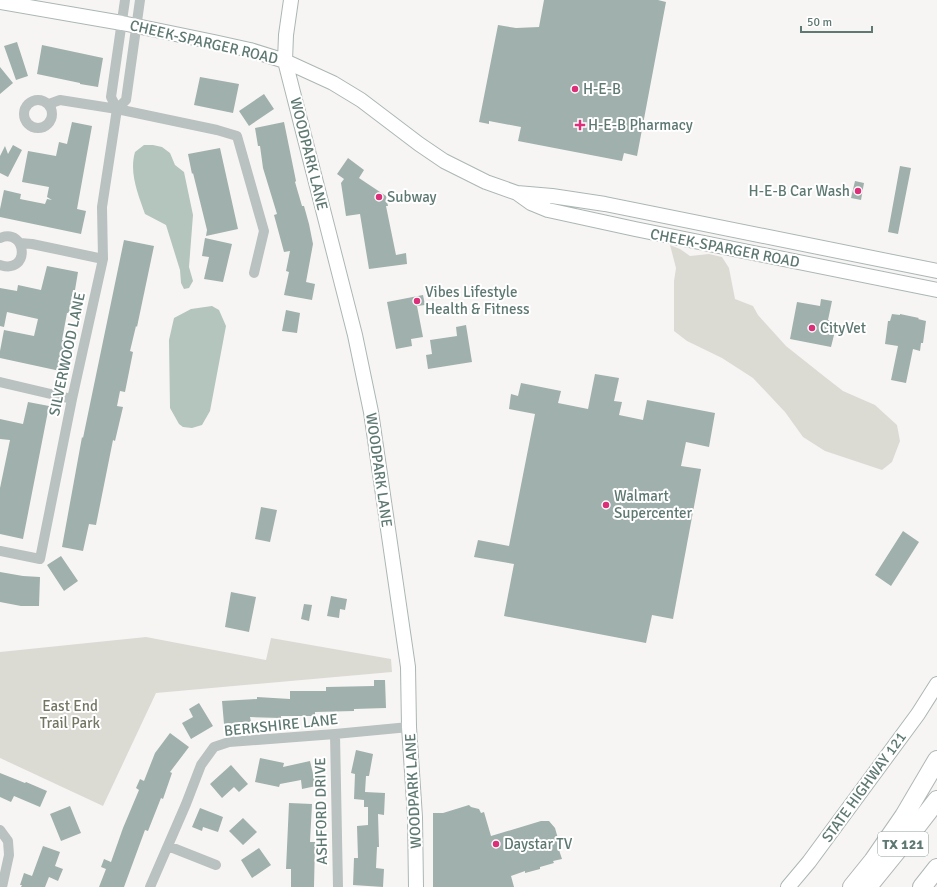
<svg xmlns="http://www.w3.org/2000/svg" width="937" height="887" font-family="Signika,sans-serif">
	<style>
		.green { fill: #dbdbd3 }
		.water { fill: #b4c5be }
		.building { fill: #a0b0ac }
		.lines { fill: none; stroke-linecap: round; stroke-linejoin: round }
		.secondary-casing { stroke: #abb7b4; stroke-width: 16 }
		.highway-casing { stroke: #afb7b5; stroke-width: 20 }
		.street { stroke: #b9c2c0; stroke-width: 10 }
		.secondary { stroke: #fff; stroke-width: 14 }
		.highway { stroke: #fff; stroke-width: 18 }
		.poi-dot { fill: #dc2f79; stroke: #fff; stroke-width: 1.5 }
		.labels { text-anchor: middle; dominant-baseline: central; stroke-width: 4; stroke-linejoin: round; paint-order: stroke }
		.shield { fill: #fff; stroke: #8ea09c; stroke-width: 1 }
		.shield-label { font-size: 14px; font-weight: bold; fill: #5e7872 }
		.street-label { font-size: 15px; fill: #5e7872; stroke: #fff }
		.poi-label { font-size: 15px; fill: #5e7872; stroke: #fff; text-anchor: start }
		.park-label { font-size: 15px; fill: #737662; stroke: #fff }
	</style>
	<rect width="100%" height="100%" fill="#f7f5f4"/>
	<path class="green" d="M670,245l10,4 10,7 19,-2 13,3 7,11 6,31 18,7 5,9 28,31 39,31 18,14 32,14 22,20 3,16 -8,21 -10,8 -57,-19 -22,-14 -18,-25 -32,-34 -31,-20 -35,-17 -13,-10v-50l2,-13z
		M146,637l120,23 5,-22 120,21 1,13 -236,21 -53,113 -103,-48v-106z"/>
	<path class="water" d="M144,145h9l9,2 8,6 5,12 9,7 9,43 -4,52 4,14 -4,7 -5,1 -3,-6 -1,-13 -14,-45 -21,-11c-7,-20 -16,-41 -10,-62z
		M212,306l7,4 7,16 -16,85 -8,14 -10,3 -9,-1 -4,-3 -9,-16 -1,-68 5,-22 17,-9z"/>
	<path class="building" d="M544,0h114l8,2 -29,154 -13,-3 -2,8 -104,-20 3,-14 -32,-6v3l-10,-2 19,-97 18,3 23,-1z
		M17,42l11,34 -12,4 -12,-34z
		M42,45l61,13 -5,29 -18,-3v-1l-43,-9z
		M0,67l13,16 -13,11z
		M200,77l39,7 -6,29 -39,-8z
		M264,94l10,15 -25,17 -10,-15z
		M72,122l20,4 -15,83 9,2 -5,23 -81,-17v-8l4,-19 17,4 -1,5 25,5 2,-5 5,1 -5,-3 2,-10 -27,-5 6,-31 28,5 3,-14 8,2z
		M284,122l12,59 -1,1 7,24h2l5,18 4,20 -7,38 9,2 -3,16 -28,-5 5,-23 -3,-1 4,-20 -6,1 -10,-37 3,-1 -14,-46 -3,-22h-2l-3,-18z
		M13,145l9,5 -14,27 -8,-4v-17l5,-10 3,8z
		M220,148l18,81 -32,7 1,-6 -14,-57 -1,1 -4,-20z
		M348,158l16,12 -5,8 27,18 2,10h-2l10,49 10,-2 1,11 -38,5 -9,-55 -14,2 -5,-33 3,-4 -7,-5z
		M900,166l11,2 -13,66 -10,-2z
		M855,181l9,2 -3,17 -10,-2z
		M205,238l27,6 -9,38 -19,-3 5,-22 -7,-1z
		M124,240l30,6 -17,81 -1,-1 -6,25 3,1 -8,40 -5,-1 -3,15 6,1 -8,34 -2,-1 -17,85 -7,-1 -6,27 -21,-4 20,-110 1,1z
		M47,266l31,6 -3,18h-2l-4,23h-2l-5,27h4l-6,31 -60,-13v-7l4,-21 30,6 4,-17 -31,-7 -3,15 -4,-1v-38l17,3 1,-6 23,5z
		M423,295l2,10 -8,1 6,31 -12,2 1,7 -16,3 -9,-47z
		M821,299l11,2 -4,19 6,1 -3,13 3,1 -3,12 -41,-8 7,-37 23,4z
		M286,310l14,3 -3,20 -15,-2z
		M892,314l8,1v-1l19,4 -1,1 8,2 -3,22h-2l-1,8 -7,-2 -7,34 -15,-3 7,-34 -13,-2 3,-23h2z
		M466,325l6,37 -44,7 -2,-14 6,-1 -2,-14 27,-4 -1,-9z
		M595,374l24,4 -5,23 8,1 -3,13 24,5 4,-20 68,13 -6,34 -23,-5 -5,24 20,3 -28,150 -21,-4 -6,28 -142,-27 10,-52 -40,-7 4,-17 31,6 26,-132 -26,-5 2,-15 7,2 3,-13 40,8 -3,12 30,6z
		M28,402l21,4 -26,133 -23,-5v-46l10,-48 -10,-1v-20l23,5z
		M261,507l16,3 -7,32 -15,-3z
		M903,531l16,11 -28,44 -16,-11z
		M61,556l17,25 -14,10 -17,-26z
		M0,572l23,4 17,1 -1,29h-18l-21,-4z
		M231,592l25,5 -7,35 -24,-5z
		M331,596l16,3 -2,11 -5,-1 -1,9 -12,-2z
		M304,604l8,1 -3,16 -8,-2z
		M374,680h11l1,28 -32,1v2l-39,1v4h-34v2l-31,-1 1,5 -27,2 -2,-23 35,-2v-2l33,2v-8h36v-4l48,-1z
		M199,703l14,23 -22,13 -9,-16 11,-6 -4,-8z
		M170,733l19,14 -19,25 2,1 -9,26 -2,-1 -13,33 -3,-1 -21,57h-25l7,-18 -5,-2 3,-8 7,3 12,-34 16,-38 -3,-2 4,-9 4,2 11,-28z
		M356,750l17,4 -4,22h-3l-1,16 20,1 -1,22 -6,-1 1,33h-2l-1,21 8,1 -1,18 -30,-2 1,-27h4l-1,-32 11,-1v-18h-4v-7l-10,-1 1,-25 -4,-1z
		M260,758l24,5 -1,4 27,-6 6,25 -14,3 -1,-9 -21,4 -1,3 -24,-5z
		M231,765l17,19 -9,8 -5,-5 -12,11 -12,-14z
		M0,773l25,10 1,-1 21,9 -7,16 -26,-11 -3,6 -11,-5z
		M289,803l23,1 -2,38h5l-1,45h-23v-18h-5z
		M469,805l2,2 8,2 2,4 3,-1 7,24 50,-15h8l6,7 6,21 -2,1 3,9 -9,2 1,2 -14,4v2l-15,4v-2l-14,5 3,11h-81v-74h10z
		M70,806l11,27 -20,8 -11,-27z
		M200,808l23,9 -5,15 -15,-5 -1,4 -10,-4z
		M243,818l14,14 -14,13 -14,-14z
		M43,846l17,6 -5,14 8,3 -5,12 -9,-4 -4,10h-24l1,-2h-2l4,-12 8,3z
		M259,848l12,17 -19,13 -11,-18z"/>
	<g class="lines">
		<g class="secondary-casing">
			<path id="secondary" d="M291,0l-5,35 -1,26 70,274 16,77 37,255 1,60 6,90 1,70
				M0,2l122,21 92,19 36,8 35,11 48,22 28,17 58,44 25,17 42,21 31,11 14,10 17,7 87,19 302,61
				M517,193l35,3 53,8 332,67
				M788,887l21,-25 109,-148 19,-30"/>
		</g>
		<g class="highway-casing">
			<path id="highway" d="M870,884l47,-58 20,-26
				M852,887l21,-26 31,-45 33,-56
				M922,887l15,-19"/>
		</g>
		<path class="street" d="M24 114a14 14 0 1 1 28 0a14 14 0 1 1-28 0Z
			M49,104l11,-4 57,9 100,21 20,6 27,95 -10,42
			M117,109l-6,-12 14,-97
			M0,238c27,-11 31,37 0,27
			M20,243l12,1 71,15
			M0,382l72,17
			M0,551l40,8 32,-160 31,-140 -1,-52 15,-98 9,-9 14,-100
			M335,734l3,153
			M0,830l8,11 1,14 -7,32
			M168,846l48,19
			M150,887l36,-83 15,-39 13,-18 15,-5 106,-8 74,-7"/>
		<use href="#secondary" class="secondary"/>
		<use href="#highway" class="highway"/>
	</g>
	<g class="poi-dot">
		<circle cx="575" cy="89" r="4"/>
		<path d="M578 119h4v4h4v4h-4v4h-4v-4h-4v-4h4z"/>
		<circle cx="858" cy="191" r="4"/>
		<circle cx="379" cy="197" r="4"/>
		<circle cx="417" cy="301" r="4"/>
		<circle cx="812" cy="328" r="4"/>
		<circle cx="606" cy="505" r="4"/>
		<circle cx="496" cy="844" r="4"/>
	</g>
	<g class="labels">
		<rect class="shield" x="878" y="832" width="50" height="24" rx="3"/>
		<g class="shield-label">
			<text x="903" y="844">TX 121</text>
		</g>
		<g class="street-label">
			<text transform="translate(204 42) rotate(13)">CHEEK-SPARGER ROAD</text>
			<text transform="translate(309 154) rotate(76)">WOODPARK LANE</text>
			<text transform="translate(725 248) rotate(11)">CHEEK-SPARGER ROAD</text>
			<text transform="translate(67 354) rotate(-78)">SILVERWOOD LANE</text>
			<text transform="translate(379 470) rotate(82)">WOODPARK LANE</text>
			<text transform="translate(281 725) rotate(-6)">BERKSHIRE LANE</text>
			<text transform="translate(864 787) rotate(-54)">STATE HIGHWAY 121</text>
			<text transform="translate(413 791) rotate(-93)">WOODPARK LANE</text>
			<text transform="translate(321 811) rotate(-91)">ASHFORD DRIVE</text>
		</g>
		<g class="poi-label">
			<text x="583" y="89">H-E-B</text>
			<text x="588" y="125">H-E-B Pharmacy</text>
			<text x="850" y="191" text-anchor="end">H-E-B Car Wash</text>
			<text x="387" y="197">Subway</text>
			<text x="425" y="292">Vibes Lifestyle<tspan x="425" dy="17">Health &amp; Fitness</tspan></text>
			<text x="820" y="328">CityVet</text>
			<text x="614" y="496">Walmart<tspan x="614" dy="17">Supercenter</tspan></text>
			<text x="504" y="844">Daystar TV</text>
		</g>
		<g class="park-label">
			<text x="70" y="706">East End<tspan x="70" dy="17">Trail Park</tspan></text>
		</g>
	</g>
	<path d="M801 26v6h71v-6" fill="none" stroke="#5e7872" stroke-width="2"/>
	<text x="807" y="26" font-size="12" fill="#5e7872" stroke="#ffffff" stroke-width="3" paint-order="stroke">50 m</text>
</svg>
